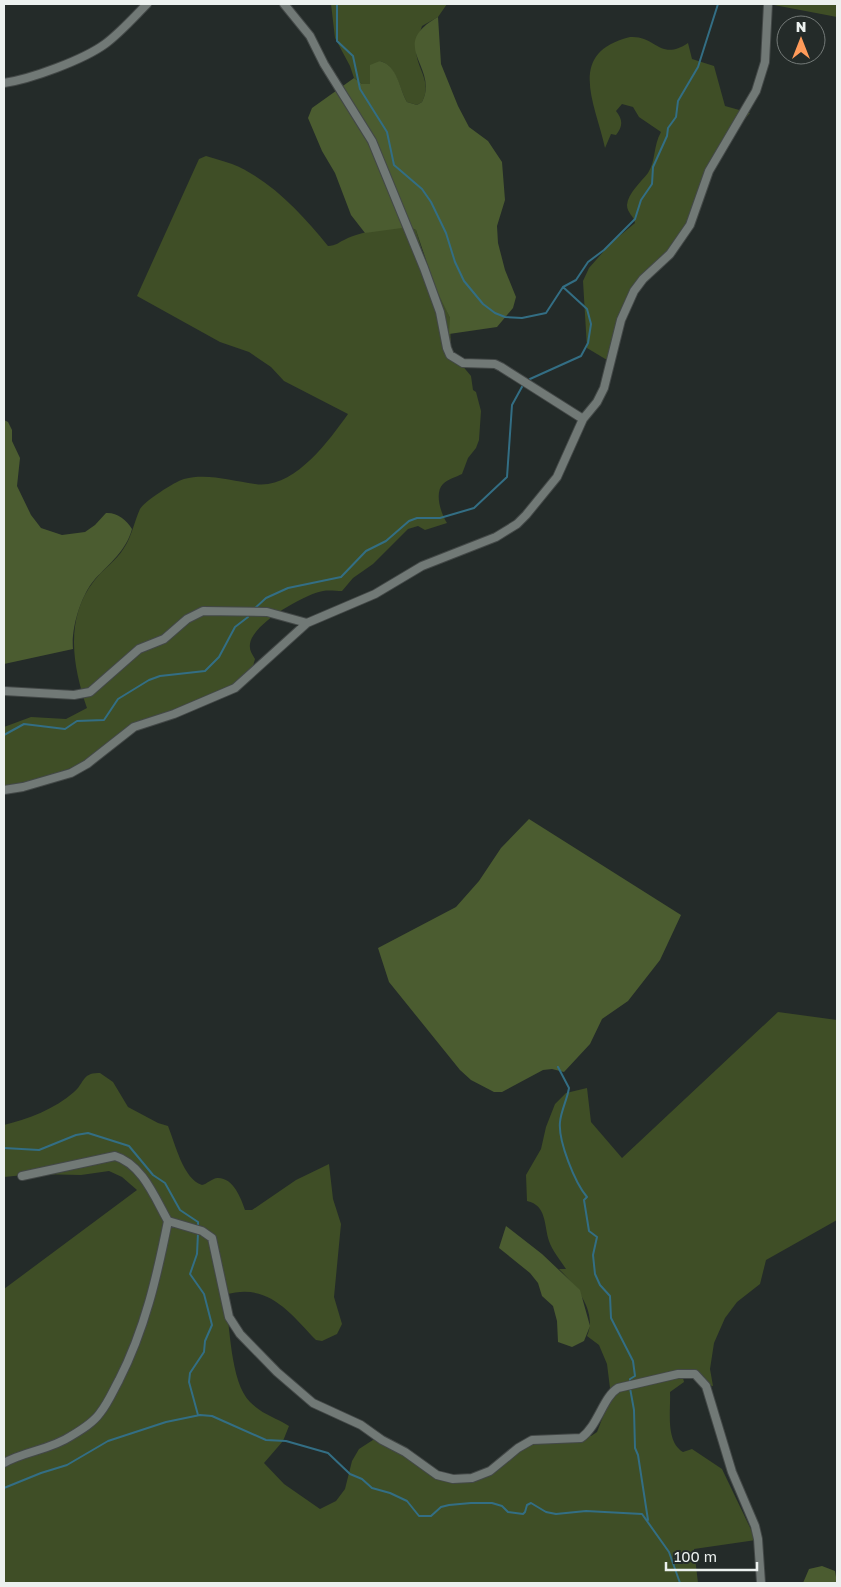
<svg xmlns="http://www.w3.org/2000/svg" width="841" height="1587" font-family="'Golos Text',sans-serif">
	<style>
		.green { fill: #3f4e26 }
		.forest { fill: #4b5c30 }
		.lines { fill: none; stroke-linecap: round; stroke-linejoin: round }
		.stream { stroke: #336e84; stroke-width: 2 }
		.minor-casing { stroke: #434847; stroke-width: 10 }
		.minor { stroke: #717976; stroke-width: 8 }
	</style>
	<rect width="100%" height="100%" fill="#242b29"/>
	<path class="green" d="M331,4h116l-9,13 -16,9c-2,7 -7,16 -6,23 0,20 17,32 6,53l-5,3 -10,-3c-8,-14 -10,-36 -27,-41l-10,13v10h-8l-8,-6 -4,-12 -15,-28z
		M769,4h68v13l-63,-12z
		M630,37c26,-2 30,25 58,6l4,16 22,7 11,40 25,7 -12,14 -24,41 -17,42 -26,42 -26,23 -27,55 -11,30 -20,-12 -4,-67 6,-13 22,-25 24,-20c-1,-7 -8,-10 -8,-18 1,-12 14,-23 21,-32 8,-12 5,-27 13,-41l-22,-15 -6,-10 -11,-3 -6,7c7,9 7,15 0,24l-5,-1 -6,14c-9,-44 -40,-95 25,-111z
		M206,156c9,3 18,5 26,8 38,15 71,51 96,82 8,0 11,-4 18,-7 13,-7 58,-16 70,-9l10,34 24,54 1,34 20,24 2,14 3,2 5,19 -2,29 -3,8 -8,10 -6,16c-6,3 -14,5 -19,10 -9,9 -2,30 4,39l-22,7 -7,-4 -10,3 -35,35 -20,14 -11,13c-6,0 -13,-1 -19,0 -18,3 -71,33 -73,53 -1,6 2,10 5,15l-5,18 -60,29 -49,15 -53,41 -54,19 -30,5v-59l27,-10 35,2 21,-11c-14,-41 -23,-89 7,-127 9,-12 22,-20 30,-33 8,-12 10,-26 16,-39 5,-8 34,-27 44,-30 24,-6 47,2 71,5 38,6 73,-42 93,-70l-64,-33 -13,-14 -22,-15 -29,-10 -83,-46 62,-137z
		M778,1012l59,8v200l-71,40 -6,24 -23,18 -12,16 -11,25 -4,26 3,17 -6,-1 -9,-9 -16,-2 2,8 -14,10c1,18 -5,49 13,60l9,-3 30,20 34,71 -62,9 4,34h-694v-294l133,-99 -15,-13 -13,-6 -28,4 -47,-1 -30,3v-52c24,-6 51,-16 70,-33 10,-8 8,-20 26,-19l13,9 15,25 30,16 10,3c7,17 15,53 34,59 5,-1 9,-6 15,-7 16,-1 24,20 28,32h7l44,-30 33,-16 4,35 8,25 -7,73 8,27 -5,10 -15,7 -6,-1c-27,-28 -48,-58 -91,-45 5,29 5,87 25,107 13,13 25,15 39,24l-6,15 -19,22 20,21 36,25 16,-8 9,-12 7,-28 7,-12 17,-11 65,37 27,2 18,-5 47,-34 16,-3 42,1 6,-4 14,-36 -4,-32 -8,-19 -12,-9c11,-25 -12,-51 -28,-67h7c-6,-9 -14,-19 -17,-28 -5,-15 -2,-36 -22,-40l-1,-26 15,-26 5,-22 9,-23 11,-11 21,-5 4,34 31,36z"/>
	<path class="forest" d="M438,17l3,47 17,42 11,21 19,14 14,21 3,38 -8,26 1,17 7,27 11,27 -3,11 -16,19 -48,7 1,-16 -15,-31 -19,-57 -7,-3 -44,6 -14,-18 -16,-42 -13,-22 -14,-33 4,-10 42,-30 8,6h8v-19l10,-4c18,5 19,27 27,41l10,3 5,-3c18,-35 -36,-56 16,-85z
		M4,420l4,2 4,8v11l8,17 -3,28 14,29 10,13 21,7 23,-3 10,-7 11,-12c10,-1 21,7 26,16 -6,22 -22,34 -37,50 -14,16 -24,49 -22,70l-69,15z
		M529,819l152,96 -21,45 -32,41 -26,18 -12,25 -26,28 -12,-3 -9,1 -41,22h-8l-23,-12 -11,-10 -71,-88 -11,-34 78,-41 23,-26 22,-33z
		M506,1226l36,28 38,36 10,36 -6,15 -12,6 -14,-5 -1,-21 -4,-15 -11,-10 -4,-13 -8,-10 -31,-25z
		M822,1566l13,5 2,12h-34l6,-14z"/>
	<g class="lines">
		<path class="stream" d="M337,4v37l16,15 7,33 27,43 7,33 28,24 9,13 15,31 9,29 9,19 19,23 12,9 10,4 17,1 24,-5 17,-26 13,-7 12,-18 16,-12 31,-31 6,-19 11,-16 1,-17 14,-31 1,-8 8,-11 2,-16 20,-34 20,-63
			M530,379l51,-23 7,-13 3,-19 -4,-15 -24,-22
			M254,609l12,-11 22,-10 53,-11 25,-26 20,-10 23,-20 8,-3h23l34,-10 33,-31 5,-72 11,-20
			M4,735l20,-11 41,5 12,-8 27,-1 14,-21 31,-19 11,-4 45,-5 14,-14 16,-30 13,-10
			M558,1067l11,21c-2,12 -8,23 -9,34 -2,19 15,61 27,75l-3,3 5,31 8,6 -4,18 2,19 5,11 10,11 1,22 22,43 2,15 -5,3v4
			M4,1148l35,2 37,-15 12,-2 41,13 24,29 12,8 15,27 18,12v6
			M198,1233l-1,21 -7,20 14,20 8,31 -7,16 -1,11 -14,21 -1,9 9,33
			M630,1388l4,22 1,38 3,7 10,65
			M4,1488l37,-15 26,-8 41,-24 58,-19 34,-7 12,1 54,24 20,1 42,12 22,21 12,5 10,9 18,5 17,8 12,15h12l10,-9 8,-2 22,-2h21l10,3 6,6 15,2 2,-2 2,-7 4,-2 15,9 10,2 30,-3 56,3 27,38 11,31"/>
		<g class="minor-casing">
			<path id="minor" d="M284,4l26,32 14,28 48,77 52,127 16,44 7,36 3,7 13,8 32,1 6,3 82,52
				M4,83c27,-4 79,-23 101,-39 15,-11 29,-27 42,-40
				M4,691l70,4 16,-3 49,-43 25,-10 23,-20 16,-8 64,1 40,11
				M4,790l19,-3 48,-14 16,-9 47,-37 40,-13 61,-26 72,-65 68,-29 47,-28 74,-29 21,-13 9,-9 31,-38 26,-58 14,-17 7,-14 17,-68 13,-29 9,-12 27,-25 20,-29 19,-54 47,-80 9,-29 3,-58
				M168,1221l34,10 10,7 17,79 11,17 37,38 36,31 48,22 21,15 23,12 32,23 16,4 19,-1 18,-7 28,-23 14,-8 49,-2c17,-12 22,-41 37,-50l60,-14h17l11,12 26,86 23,54 3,13 3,44
				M4,1463c21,-12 46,-13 67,-27 10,-6 22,-13 29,-23 8,-10 13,-22 19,-33 26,-51 38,-104 49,-159 -13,-23 -26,-57 -53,-65l-93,20"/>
		</g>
		<use href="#minor" class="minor"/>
	</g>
	<rect width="841" height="1587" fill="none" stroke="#ecf1ef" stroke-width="10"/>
	<g transform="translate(801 40)"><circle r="24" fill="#242b29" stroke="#747a78"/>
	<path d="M0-4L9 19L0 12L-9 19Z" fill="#ff9b5a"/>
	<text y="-8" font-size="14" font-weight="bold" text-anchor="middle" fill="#ecf1ef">N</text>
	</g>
	<path d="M666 1562v8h91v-8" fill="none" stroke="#ecf1ef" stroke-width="2.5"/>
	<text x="674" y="1562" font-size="15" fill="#ecf1ef" stroke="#242b29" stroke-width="4" paint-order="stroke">100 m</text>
</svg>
